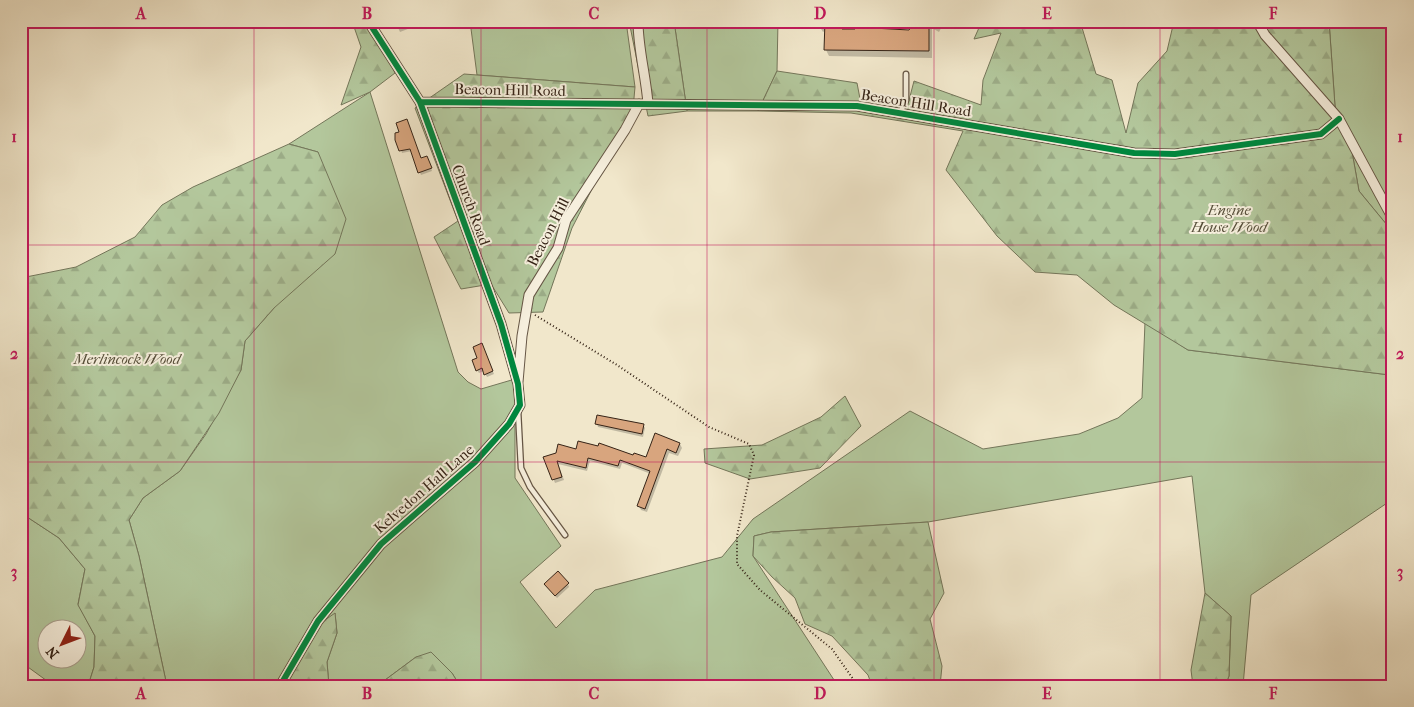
<svg xmlns="http://www.w3.org/2000/svg" width="1414" height="707" font-family="'IM FELL French Canon',serif">
	<style>
		.grass { fill: #b3c79c; stroke: #74765a; fill-rule: evenodd }
		.forest { fill: url(#forest-firs); stroke: #74765a }
		.shadow { fill: #0003 }
		.building { fill: #d8a57e; stroke: #362417 }
		.lines { fill: none; stroke-linecap: round; stroke-linejoin: round }
		.lane-casing { stroke: #655544; stroke-width: 7 }
		.street-casing { stroke: #655544; stroke-width: 11 }
		.path { stroke: #362417; stroke-width: 2; stroke-dasharray: 1 2.5; stroke-linecap: butt }
		.lane { stroke: #f6efdd; stroke-width: 4.5 }
		.street { stroke: #f6efdd; stroke-width: 9 }
		.cycleway-casing { stroke: #f6efdd; stroke-width: 9 }
		.cycleway { stroke: #00873e; stroke-width: 6 }
		.grid { fill: none; stroke: #c2185b; stroke-width: 1; stroke-opacity: 0.55 }
		.labels { text-anchor: middle; dominant-baseline: central; stroke-width: 4; stroke-linejoin: round; paint-order: stroke }
		.street-label { font-size: 15px; fill: #362417; stroke: #f6efdd }
		.park-label { font-size: 15px; font-style: italic; fill: #554d38; stroke: #f6efdd }
		.neatline { fill: none; stroke: #c2185b; stroke-width: 2 }
		.grid-label { font-size: 16px; text-anchor: middle; font-weight: bold; fill: #c2185b }
	</style>
	<defs>
		<pattern id="forest-firs" width="22" height="20" patternUnits="userSpaceOnUse" patternTransform="scale(1.25)"><rect width="22" height="20" fill="#b3c79c"/><path d="M5 1l3.5 6h-7zM16 11l3.5 6h-7z" fill="#9bab86"/></pattern>
	</defs>
	<rect width="100%" height="100%" fill="#f1e7cb"/>
	<filter id="stains"><feTurbulence type="fractalNoise" baseFrequency=".004" numOctaves="4"/><feColorMatrix values="0 0 0 0 .2 0 0 0 0 .09 0 0 0 0 .02 0 0 0 .5 -.17"/></filter>
	<radialGradient id="worn" r=".72"><stop offset=".6" stop-color="#630" stop-opacity="0"/><stop offset="1" stop-color="#630" stop-opacity=".3"/></radialGradient>
	<path class="grass" d="M470,21h156l9,66 -158,-12z
		M674,21h104l-1,50 -19,40h-71z
		M1329,21h64v208l-6,-4 -28,-34 -8,-45 -12,-24 -4,-16z
		M370,92l88,280 10,10 13,7 34,-10v99l46,68 -41,36 36,46 39,-38 127,-33 31,-38 157,-108 73,38 96,-15 39,-16 24,-20 3,-76 43,28 202,25 -1,65 4,1v58l-142,96 -8,91h-18l4,-10 2,-60 -26,-23 -13,-117 -264,46 -157,10 -17,4 -1,20 85,130h-378l-8,-13 -36,-16 -39,29h-48l-2,-24 10,-29 -2,-20 -50,73h-118l-28,-130 -10,-36 14,-22 37,-27 26,-37 35,-64 4,-29 29,-33 44,-156 -29,-8z
		M21,513l38,25 26,31 -7,35 17,32 -1,31 -6,19h-34l-33,-24zM48,630h30v30h-30z"/>
	<path class="forest" d="M352,21h20l23,52 -25,19 -29,13 20,-58z
		M629,21h45l13,90 -39,5z
		M982,21h98l16,53 16,6 14,53 12,-50 29,-32 7,-30h155l6,85 4,16 12,24 8,45 28,34 6,4v144l-3,2 -202,-25 -74,-45 -37,-30 -42,-3 -38,-36 -51,-66 17,-39 -112,-18 -93,-2 19,-40 80,12 4,21 46,4 7,-27 67,24 2,-25 18,-47 -27,6z
		M464,74l171,13 -2,22 -61,119 -29,84 -34,1 -18,-29 -30,5 -27,-52 24,-16 -43,-113z
		M289,144l29,8 28,67 -11,35 -61,54 -29,33 -4,29 -22,43 -39,58 -37,27 -14,22 10,36 28,130h-79l6,-19 1,-31 -17,-31 7,-36 -26,-31 -38,-25v-235l55,-11 59,-30 27,-32 31,-18z
		M845,396l16,30 -41,42 -70,11 -45,-16 -1,-14 58,-4 59,-28z
		M928,522l16,71 -14,26 12,47 -2,20h-68l-4,-11 -36,-39 -27,-12 -10,-26 -23,-21 -19,-21 1,-20 17,-4z
		M1205,593l26,23 -2,60 -4,10h-32l-2,-16z
		M335,613l2,20 -10,29 2,24h-44l33,-61z
		M431,652l21,21 8,13h-83l39,-29z"/>
	<path class="shadow" d="M395,21h16l2,6 -13,5z
		M816,21h20l5,9 69,1 5,-10h30l-6,11 -7,-4v30l-103,-2 -3,-6v-20l-3,2z
		M396,134l25,25 7,1 4,11 -11,4 -9,-24 -10,2z
		M483,348l11,26 -7,3 -3,-6 -5,2 -2,-3z
		M597,424l46,1 2,3 -2,9 -45,-10z
		M656,434l24,10 2,4 -4,8 -9,-3 -22,59 -6,-2 -2,-4 12,-32 -29,-11 -2,6 -30,-8 -3,10 -29,-7 6,16 -9,3 -10,-25 32,-8 69,9z
		M568,584l1,3 -12,11 -10,-11z"/>
	<path class="building" d="M825,21h12l5,8h13v-2l54,3 6,-9h14v30l-105,-1z
		M407,119l14,39 6,-2 5,12 -14,5 -8,-24 -11,2 -4,-11v-7l4,-1 -3,-9z
		M482,343l11,28 -9,4 -2,-7 -6,3 -4,-11 5,-2 -4,-11z
		M597,415l47,9 -2,10 -47,-10z
		M655,433l25,10 -4,10 -9,-4 -22,60 -8,-3 13,-35 -30,-11 -2,6 -30,-8 -2,10 -29,-7 5,16 -10,3 -9,-23 13,-4 2,-9 18,5 2,-8 20,5 1,-3 34,12 1,-2 12,4z
		M558,571l11,12 -14,13 -11,-12z"/>
	<g class="lines">
		<g class="lane-casing">
			<path id="lane" d="M900,113l6,-13v-26
				M518,410l3,58 9,19 35,48"/>
		</g>
		<g class="street-casing">
			<path id="street" d="M638,21c0,28 8,55 10,83
				M1257,21l8,14 74,84 54,100
				M420,102l437,4 277,47 41,1 146,-20 18,-15
				M518,382l4,-46 7,-41 29,-47 8,-28 59,-90 14,-26
				M280,686l38,-65 63,-77 94,-82 34,-38 11,-19 -2,-21 -17,-60 -81,-222 -52,-81"/>
		</g>
		<path class="path" d="M535,315l82,50 92,62 40,17 5,11 -17,81v28l23,26 72,59 26,37"/>
		<use href="#lane" class="lane"/>
		<use href="#street" class="street"/>
		<g class="cycleway-casing">
			<path id="cycleway" d="M420,102l437,4 277,47 41,1 146,-20 18,-15
				M280,686l38,-65 63,-77 94,-82 34,-38 11,-19 -2,-21 -17,-60 -81,-222 -52,-81"/>
		</g>
		<use href="#cycleway" class="cycleway"/>
	</g>
	<path class="grid" d="M254,21v665M481,21v665M707,21v665M934,21v665M1160,21v665M21,245h1372M21,462h1372"/>
	<g class="labels">
		<g class="street-label">
			<text transform="translate(510 90) rotate(1)">Beacon Hill Road</text>
			<text transform="translate(916 103) rotate(9)">Beacon Hill Road</text>
			<text transform="translate(471 205) rotate(70)">Church Road</text>
			<text transform="translate(548 232) rotate(-63)">Beacon Hill</text>
			<text transform="translate(424 489) rotate(-41)">Kelvedon Hall Lane</text>
		</g>
		<g class="park-label">
			<text x="1229" y="210">Engine<tspan x="1229" dy="17">House Wood</tspan></text>
			<text x="127" y="359">Merlincock Wood</text>
		</g>
	</g>
	<rect width="1414" height="707" fill="none" stroke="#f1e7cb" stroke-width="55"/>
	<g transform="translate(62 644) rotate(228)"><circle r="24" fill="#f6efdd" stroke="#a99e8e"/>
	<path d="M0-4L9 19L0 12L-9 19Z" fill="#8f2418"/>
	<text y="-8" font-size="14" font-weight="bold" text-anchor="middle" fill="#362417">N</text>
	</g>
	<rect x="28" y="28" width="1358" height="652" class="neatline"/>
	<g class="grid-label">
		<text x="141" y="19">A</text>
		<text x="367" y="19">B</text>
		<text x="594" y="19">C</text>
		<text x="820" y="19">D</text>
		<text x="1047" y="19">E</text>
		<text x="1273" y="19">F</text>
		<text x="14" y="142">1</text>
		<text x="1400" y="142">1</text>
		<text x="14" y="359">2</text>
		<text x="1400" y="359">2</text>
		<text x="14" y="577">3</text>
		<text x="1400" y="577">3</text>
		<text x="141" y="699">A</text>
		<text x="367" y="699">B</text>
		<text x="594" y="699">C</text>
		<text x="820" y="699">D</text>
		<text x="1047" y="699">E</text>
		<text x="1273" y="699">F</text>
	</g>
	<rect width="100%" height="100%" filter="url(#stains)"/>
	<rect width="100%" height="100%" fill="url(#worn)"/>
</svg>
